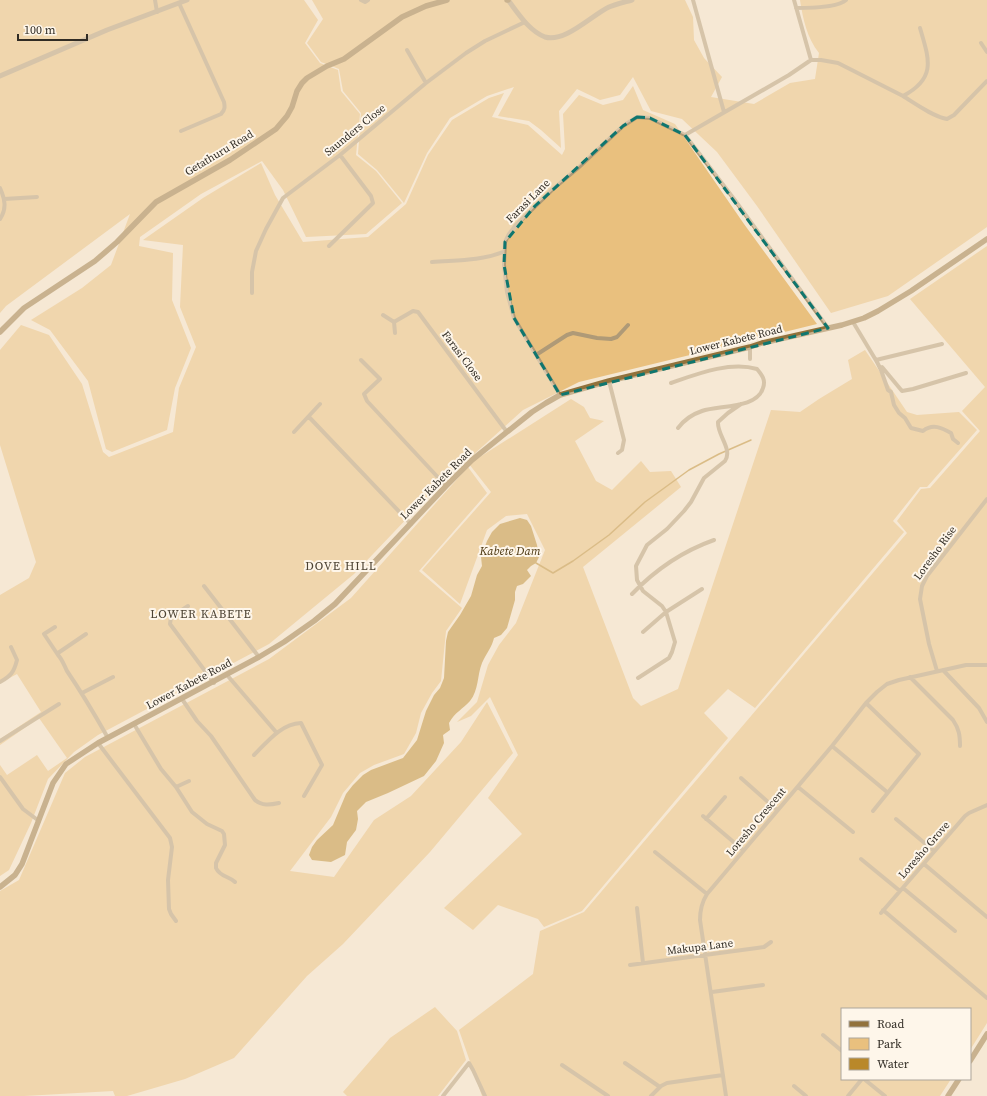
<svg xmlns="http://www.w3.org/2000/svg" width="987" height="1096" font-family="'Source Serif 4',serif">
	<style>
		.green { fill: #e9c07e }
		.water { fill: #b9882a }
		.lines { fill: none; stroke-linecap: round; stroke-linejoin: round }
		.stream { stroke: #b9882a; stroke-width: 1.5 }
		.minor { stroke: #af9a77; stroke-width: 4 }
		.tertiary { stroke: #af9a77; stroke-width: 5 }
		.secondary { stroke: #92723c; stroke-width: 5.5 }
		.marked { fill: none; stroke: #0f766e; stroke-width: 3; stroke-dasharray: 8 5; stroke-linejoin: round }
		.labels { text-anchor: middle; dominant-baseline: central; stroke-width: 4; stroke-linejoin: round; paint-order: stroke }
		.street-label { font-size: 11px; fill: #312c24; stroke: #fef6ea }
		.water-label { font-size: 12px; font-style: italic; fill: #4c3711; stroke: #fef6ea }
		.neighbourhood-label { font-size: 12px; letter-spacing: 1px; fill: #4c4232; stroke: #fef6ea }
	</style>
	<rect width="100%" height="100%" fill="#f5e8d4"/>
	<path class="green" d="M0,0h304l14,20 -13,23 15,20 18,7 3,21 19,23 -4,41 20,16 26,32 -36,31 -60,3 -23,-47 -21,-29 -61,33 -61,43 -1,9 34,7 -1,47 19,48 -16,40 -8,42 -55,22 -6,-3 -18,-68 -38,-51 -19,-10 51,-32 29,-23 19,-51 -124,92 -6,7z
		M312,0h373l8,17 1,23 10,18 18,19 -11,20 43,7 36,-21 25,-4 4,-26c-12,-15 -16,-34 -19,-53h187v227l-99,69 -57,17 -74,-107 -40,-54 -35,-33 -31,-8 -18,-34 -13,18 -20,5 -23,-11 -18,22 2,37 -20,-18 -12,-9 -31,-5 16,-29 -27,9 -37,22 -23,35 -23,50 -27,-33 -19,-16 3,-41 -18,-22 -4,-22 -18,-7 -14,-19 16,-24z
		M633,86l10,24 32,14 69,100 73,100 -238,58 -56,28 -90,81 -79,83 -85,70 -171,91 -24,17 -26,27 -17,44 -22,47 -9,6v-111l7,10 30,-20 11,16 19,-13 -28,-40 -39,27v-6l41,-27 -24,-38 -17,9v-88l29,-17 7,-16 -36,-117v-95l21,-25 28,10 33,49 21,68 6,5 64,-25 6,-44 17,-41 -16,-40 3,-62 -40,-5 60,-42 58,-35 14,32 28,47 65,-5 38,-33 22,-49 24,-35 37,-22 15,-5 -12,24 36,8 34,30 3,-6 -2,-35 16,-19 24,10 20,-5z
		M987,246v777l-17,27v-41h-128v70h109l-11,17h-458l-23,-66 74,-56 7,-43 44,-19 323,-379 -10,-12 24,-32 9,-1 50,-57 -18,-20 23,-24 -75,-88z
		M865,350l42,62 10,3 42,-3 18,18 -50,57h-7l-27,34 11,11 -149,176 -27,-19 -24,24 24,25 -146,173 -38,16 -6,-8 -40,-14 -25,25 -29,-22 78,-74 -34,-36 30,-43 -28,-58 -19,19 -14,6 20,-20 11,-37 11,-20 17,-22 29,-73 -18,-36 -21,2 -19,14 -27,74 -38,-34 69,-78 -22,-28 102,-65 13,8 6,11 14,3 -29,20 21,40 16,9 29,-29 9,11 21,-1 10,16 -98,80 50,131 8,8 37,-17 93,-279 29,2 19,-13 33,-20 -4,-19z
		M468,467l19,26 -68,78 43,37 -16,23 -5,50 -9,12 -11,20 -5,20 -12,21 -30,11 -14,8 -17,20 -12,24 -41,54 44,6 40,-57 37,-24 50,-54 26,-40 26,51 -83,99 -87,92 -36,32 -73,82 -49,21 -58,17h-12l-2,-5 -89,5h-24v-205l19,-11 46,-107 20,-16 184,-98 82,-61z
		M435,1007l22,24 9,29 -28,36h-91l-4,-4 47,-54z"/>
	<path class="water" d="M520,518l7,2 4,6 6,19 2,12 -3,6 -5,3 -4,4 4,6 -8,8 -6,2 -2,6v8l-8,28 -6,7 -7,3c-2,9 -8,16 -12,25 -5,12 -3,27 -12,38 -7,8 -15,11 -21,22l1,7 -7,5 1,8 -8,18 -12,15 -36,17 -22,9 -9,9 1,8 -2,11 -9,12 -2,13 -14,7 -19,-2 -3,-5 3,-8 5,-7 16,-15 13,-31 7,-9 10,-10 8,-5 32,-12 14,-18 9,-29 8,-16 6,-7 4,-10 2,-37 2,-9 12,-17 11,-19 6,-21 5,-9 -1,-9 6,-16 5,-9 8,-8z"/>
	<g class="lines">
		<path class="stream" d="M536,563l17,10 20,-12 36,-26 36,-33 44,-32 30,-16 32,-14"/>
		<path class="minor" d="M155,0l2,12
			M361,0l4,2 3,-2
			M693,0l31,112
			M179,3l45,99c1,5 1,8 -3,12l-40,17
			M796,8c13,0 41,0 50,-8
			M981,43l6,9
			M407,50l19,33
			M811,60h10l17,3 65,33c34,-18 26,-37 17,-68
			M903,96c13,8 29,20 44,23l7,-4 33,-34
			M685,135l104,-60 22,-15 -17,-60
			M0,188c5,11 7,21 0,31
			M4,199l33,-2
			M329,246l44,-43 -2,-7 -31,-41
			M432,262c24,-2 48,-1 71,-10
			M252,293v-21l4,-21 10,-22 17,-31 57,-43 86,-72 40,-30 19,-12 40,-19
			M383,315l11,7 1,11
			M394,322l19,-11 5,1 89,120
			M853,322l24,40
			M942,344l-66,16 5,10 7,20 3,2 3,13 5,8 6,5 6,10 12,3c10,-8 19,-3 28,2l2,6 5,4
			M750,347v12
			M536,355l31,-20 6,-2 24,5 14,1 6,-2 11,-12
			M361,360l19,19 -16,15 3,7 79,85
			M882,367l20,24 11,-2 53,-16
			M609,381l15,59 -2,10 -4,3
			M671,383c26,-9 59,-22 86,-14 5,6 9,11 6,19 -6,21 -44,17 -61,23 -9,3 -18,9 -24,17
			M560,395l-46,-77 -7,-26 -3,-27 1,-23 4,-8 7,-9 37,-36 25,-21 45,-42 14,-9 13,1 35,17 49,64 94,129
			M309,417l102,107
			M294,432l26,-28
			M204,586l55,71
			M632,594c23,-24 51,-43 82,-54
			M188,606l-17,11 -1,7 44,59
			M55,627l-11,7 14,21
			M643,632l23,-20 36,-23
			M86,634l-28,19v2c4,4 6,10 9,16 15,22 28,44 41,67
			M943,670l36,38 8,14
			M937,671l-8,-27 -9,-45 2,-13 5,-10 60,-77
			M227,675l49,57
			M910,677l43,43c6,9 7,15 7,26
			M638,678l31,-20 3,-6 3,-10 -9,-30 -4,-6 -19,-15 -6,-11 -1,-14 11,-21 20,-16 17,-18 7,-9 13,-24 21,-17c8,-12 -8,-26 -7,-39l10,-9 13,-9
			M0,682c11,-6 14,-10 17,-22l-6,-13
			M82,693l31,-16
			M182,699l15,22 14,15 44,64c7,6 15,5 24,3
			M866,703l53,51 -46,57
			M134,724l27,45 15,18 16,25 15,12 15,7 2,3 1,11 -9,18v5c4,9 13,8 19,14
			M0,741l59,-37
			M98,743l72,95 2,9 -4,33 1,29 2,5 5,7
			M832,746l55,46
			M254,755c14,-14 27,-31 47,-32l21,42 -18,31
			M0,777l23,32 16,12
			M741,778l36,32
			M176,787l13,-6
			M798,787l55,45
			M703,816l40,34
			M706,819l19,-22
			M896,819l38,32
			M655,852l52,42
			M861,859l39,32
			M924,864l63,53
			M903,888l52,43
			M637,908l6,55
			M883,910l104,88
			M881,913l84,-97 4,-3 18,-8
			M630,965l127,-17 7,-1 7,-5
			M712,992l51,-7
			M823,1035l19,16
			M625,1063l35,24
			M562,1065l46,31
			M864,1079l21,17
			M794,1086l12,10
			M443,1096l26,-33 4,7 12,26
			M651,1096l10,-10 6,-3 56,-8
			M726,1096l-26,-176c0,-10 2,-18 7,-26l125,-148 34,-43 11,-11 10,-8 12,-4 67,-15h21
			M848,1096l14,-17"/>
		<path class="tertiary" d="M508,0c10,13 21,31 37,37 20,6 47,-22 64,-30 7,-3 16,-5 23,-7
			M0,76l107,-46 80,-30"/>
		<path class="secondary" d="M507,0h1
			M0,332l24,-24 71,-47 22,-19 39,-40 74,-42 46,-31 11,-13 5,-9 5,-16 5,-8 5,-5 20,-12 17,-7 58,-42 24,-11 21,-6
			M0,887l15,-12 7,-11 31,-81 13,-19 32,-21 161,-86 25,-15 30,-21 21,-17 111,-118 26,-26 60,-48 14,-9 14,-8 49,-14 141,-34 12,-4 80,-18 22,-7 14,-7 33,-20 76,-52
			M970,1061l17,-27
			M948,1096l11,-17"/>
	</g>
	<path d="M0 0H987V1096H0ZM637,117l13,1 35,17 143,193 -268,67 -46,-77 -10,-53 1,-23 30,-36 88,-80z" fill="#f5e8d4" fill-opacity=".55" fill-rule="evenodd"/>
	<path class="marked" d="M637,117l13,1 35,17 143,193 -268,67 -46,-77 -10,-53 1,-23 30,-36 88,-80z"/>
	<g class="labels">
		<g class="street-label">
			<text transform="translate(355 130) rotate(-39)">Saunders Close</text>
			<text transform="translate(219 153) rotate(-31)">Getathuru Road</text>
			<text transform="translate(528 201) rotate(-45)">Farasi Lane</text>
			<text transform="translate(736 340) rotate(-14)">Lower Kabete Road</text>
			<text transform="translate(462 356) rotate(53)">Farasi Close</text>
			<text transform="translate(436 484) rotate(-45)">Lower Kabete Road</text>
			<text transform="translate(935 553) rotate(-54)">Loresho Rise</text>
			<text transform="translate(189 684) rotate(-28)">Lower Kabete Road</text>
			<text transform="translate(756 822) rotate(-50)">Loresho Crescent</text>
			<text transform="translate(924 850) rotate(-49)">Loresho Grove</text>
			<text transform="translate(700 947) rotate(-7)">Makupa Lane</text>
		</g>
		<g class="water-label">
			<text x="510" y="551">Kabete Dam</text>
		</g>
		<g class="neighbourhood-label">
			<text x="341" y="566">DOVE HILL</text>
			<text x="201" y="614">LOWER KABETE</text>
		</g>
	</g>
	<rect x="841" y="1008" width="130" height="72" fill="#fef6ea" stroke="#aca59b"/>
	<rect x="849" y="1021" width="20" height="6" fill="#92723c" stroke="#aca59b"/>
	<text x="877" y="1028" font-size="12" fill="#312c24">Road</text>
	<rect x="849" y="1038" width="20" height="12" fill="#e9c07e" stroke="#aca59b"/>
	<text x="877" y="1048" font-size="12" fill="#312c24">Park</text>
	<rect x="849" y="1058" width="20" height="12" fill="#b9882a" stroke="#aca59b"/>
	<text x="877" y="1068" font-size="12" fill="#312c24">Water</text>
	<path d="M18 34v6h69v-6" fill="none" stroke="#312c24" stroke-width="2"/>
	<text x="24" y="34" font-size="12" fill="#312c24" stroke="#fef6ea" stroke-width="3" paint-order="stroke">100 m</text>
</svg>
